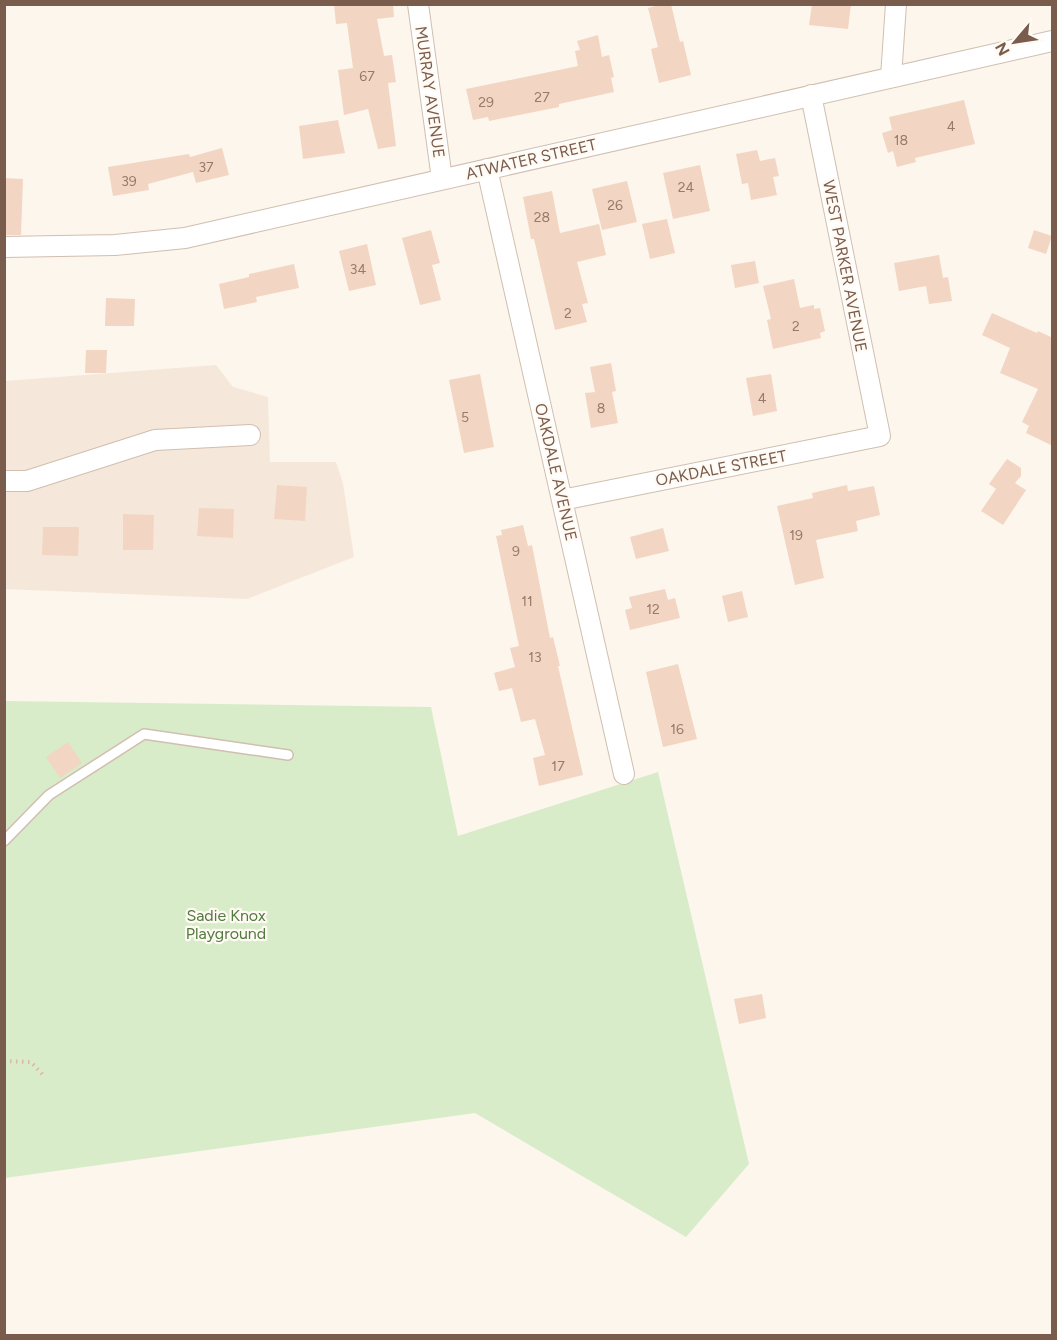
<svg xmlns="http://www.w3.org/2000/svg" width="1057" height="1340" font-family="Figtree,sans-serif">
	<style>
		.residential { fill: #f5e8da }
		.green { fill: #d8ecc9 }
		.building { fill: #f3d5c3 }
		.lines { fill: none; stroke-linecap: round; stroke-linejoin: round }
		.lane-casing { stroke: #d1beb0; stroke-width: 12 }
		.street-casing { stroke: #d1beb0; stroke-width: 22 }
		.path { stroke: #d9b8a5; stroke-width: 4; stroke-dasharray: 1.5 4.5; stroke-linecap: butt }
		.lane { stroke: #fff; stroke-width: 9 }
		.street { stroke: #fff; stroke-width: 20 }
		.labels { text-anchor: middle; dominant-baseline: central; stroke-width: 4.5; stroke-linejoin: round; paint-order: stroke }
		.number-label { font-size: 14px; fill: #987a6a }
		.street-label { font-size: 16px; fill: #7a5c4d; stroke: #fffaf3 }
		.park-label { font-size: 16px; fill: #537a41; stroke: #fffaf3 }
	</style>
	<rect width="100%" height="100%" fill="#fdf6ec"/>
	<path class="residential" d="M216,365l17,22 35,10 2,65h66l7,21 11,74 -107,42 -242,-10v-208z"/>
	<path class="green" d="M5,701l426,6 27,129 200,-64 91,392 -63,73 -211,-124 -470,65z"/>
	<path class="building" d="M334,4h59l1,13 -17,2 7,37 8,-1 4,27 -8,1 8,63 -18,3 -10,-40 -24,6 -6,-45 15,-2 -6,-45 -11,1z
		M663,4h8l9,38 3,-1 8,34 -32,8 -8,-34 7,-2 -10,-39z
		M812,4h39l-3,25 -39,-4z
		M598,35l4,22 7,-2 5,22 -3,1 3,14 -55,12v3l-70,14 -1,-4 -15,3 -7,-31 112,-23 -3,-15 5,-1 -3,-9z
		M964,100l11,44 -60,14 1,4 -19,5 -4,-16 -5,2 -6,-20 10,-3 -3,-13z
		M338,120l7,33 -42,6 -4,-33z
		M222,148l7,27 -33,8 -3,-11 -45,12 1,6 -36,6 -5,-29 81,-13 1,3z
		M757,150l3,11 15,-3 4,18 -6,1 4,18 -26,5 -3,-17 -6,1 -6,-30z
		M700,165l10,46 -37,8 -10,-46z
		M4,178l19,1 -2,56h-17z
		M627,181l10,41 -35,8 -10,-41z
		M552,191l8,42 39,-9 7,31 -29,7 11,41 -6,1 5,18 -32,8 -21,-91h-3l-8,-42z
		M667,219l8,34 -25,6 -8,-35z
		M431,230l9,33 -8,2 9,35 -21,5 -18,-67z
		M1034,230l18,6 -6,18 -18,-6z
		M367,244l9,41 -27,6 -10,-40z
		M939,255l4,23 5,-1 4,24 -23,3 -3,-18 -27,5 -5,-28z
		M755,261l4,22 -24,5 -4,-23z
		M294,264l5,24 -43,9 1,5 -33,7 -5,-25 30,-7v-3z
		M794,279l6,29 14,-3v4l6,-1 5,23 -5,2 1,5 -48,11 -6,-29 4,-1 -8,-33z
		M106,298l29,1 -1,27h-29z
		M992,313l45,20 1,-2 15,7v108l-27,-13 3,-7 -7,-4 16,-33 -38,-16 10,-25 -28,-13z
		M86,350h21l-1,23h-21z
		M611,363l5,28 -4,1 6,31 -27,5 -6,-35 10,-1 -5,-25z
		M480,374l14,73 -30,6 -15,-73z
		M771,374l6,37 -24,5 -7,-38z
		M1007,459l14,9v8l-6,7 11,7 -23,35 -22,-14 15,-22 -7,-5z
		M277,485l30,2 -2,34 -31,-2z
		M847,485l1,6 26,-5 6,29 -24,6 2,10 -42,9 8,38 -29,7 -18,-79 36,-8 -1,-5z
		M199,508l35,1 -1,29 -36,-2z
		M123,514l31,1 -1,35h-30z
		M523,525l5,21 4,-1 18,93 3,-1 7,29h-2l25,109 -44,11 -6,-28 12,-3 -10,-36 -14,3 -9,-34 -13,3 -5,-18 21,-6 -5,-19 9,-2 -23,-110 6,-1 -1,-5z
		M43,527h36l-1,29 -36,-1z
		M663,528l6,23 -33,8 -6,-22z
		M665,589l3,11 7,-2 5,20 -50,12 -5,-20 7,-2 -3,-11z
		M742,591l6,26 -20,5 -6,-26z
		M678,664l19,75 -34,8 -17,-75z
		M68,742l14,21 -22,15 -14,-21z
		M762,994l4,24 -27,6 -5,-25z"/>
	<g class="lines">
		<g class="lane-casing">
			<path id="lane" d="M4,841l45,-46 95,-61 144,21"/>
		</g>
		<g class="street-casing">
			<path id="street" d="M418,4l24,175
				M891,77l5,-73
				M487,169l137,605
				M4,247l111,-2 70,-7 867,-197
				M4,481h23l128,-41 95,-5
				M562,500l318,-64 -69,-341"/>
		</g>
		<path class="path" d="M4,1061l27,1 13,14"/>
		<use href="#lane" class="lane"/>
		<use href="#street" class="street"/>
	</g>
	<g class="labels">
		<g class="number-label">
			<text x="367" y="76">67</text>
			<text x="542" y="97">27</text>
			<text x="486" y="102">29</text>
			<text x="951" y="126">4</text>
			<text x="901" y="140">18</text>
			<text x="206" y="167">37</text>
			<text x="129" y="181">39</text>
			<text x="686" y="187">24</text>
			<text x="615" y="205">26</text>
			<text x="542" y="217">28</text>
			<text x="358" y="269">34</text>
			<text x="568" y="313">2</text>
			<text x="796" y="326">2</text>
			<text x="762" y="398">4</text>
			<text x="601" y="408">8</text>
			<text x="465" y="417">5</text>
			<text x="796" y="535">19</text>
			<text x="516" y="551">9</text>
			<text x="527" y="601">11</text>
			<text x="653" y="609">12</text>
			<text x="535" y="657">13</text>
			<text x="677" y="729">16</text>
			<text x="558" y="766">17</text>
		</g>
		<g class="street-label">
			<text transform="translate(430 92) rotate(82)">MURRAY AVENUE</text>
			<text transform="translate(531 159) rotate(-13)">ATWATER STREET</text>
			<text transform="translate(845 266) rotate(79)">WEST PARKER AVENUE</text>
			<text transform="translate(721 468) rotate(-11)">OAKDALE STREET</text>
			<text transform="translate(556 472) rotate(77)">OAKDALE AVENUE</text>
		</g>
		<g class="park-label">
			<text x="226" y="915">Sadie Knox<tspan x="226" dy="18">Playground</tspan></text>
		</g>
	</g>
	<rect width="1057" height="1340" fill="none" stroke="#7a5c4d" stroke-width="12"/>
	<g transform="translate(1015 42) rotate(241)" stroke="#fffaf3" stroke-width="4.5" paint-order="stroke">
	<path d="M0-4.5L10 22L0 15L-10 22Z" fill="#7a5c4d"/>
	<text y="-9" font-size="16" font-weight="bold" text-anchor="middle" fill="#7a5c4d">N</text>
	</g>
</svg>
